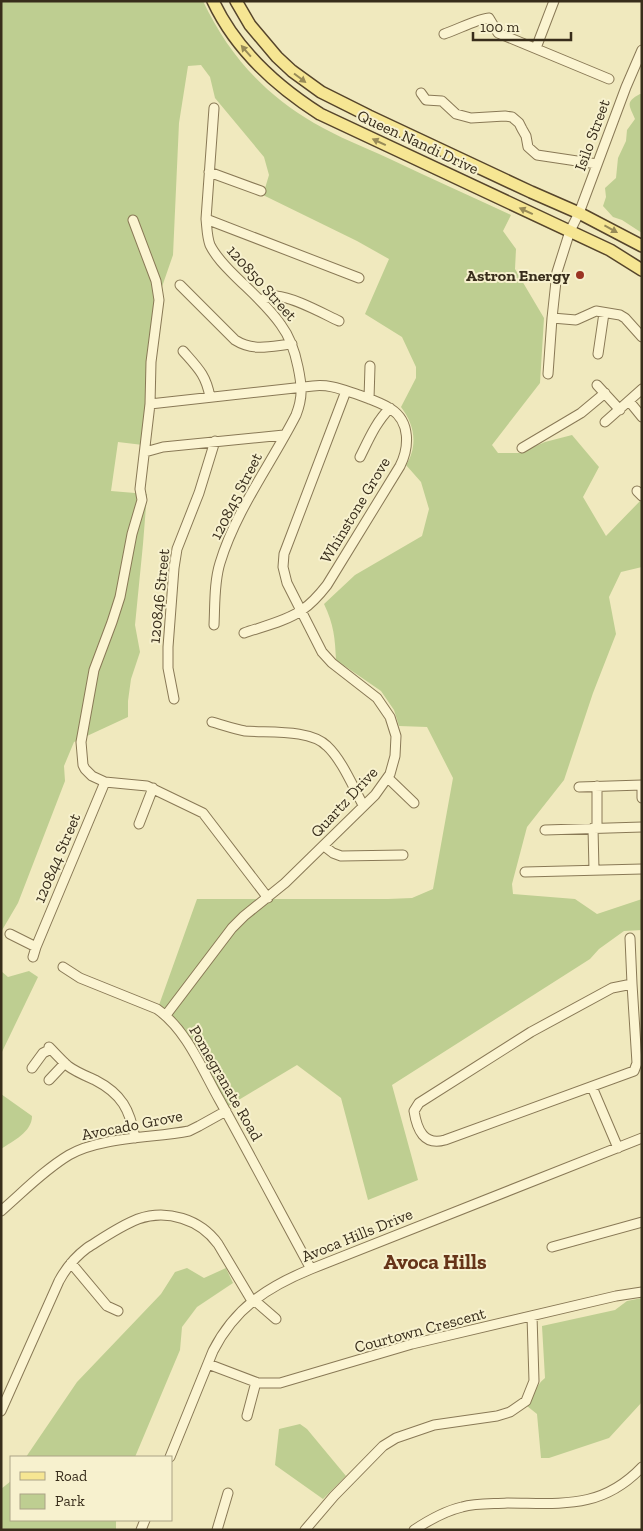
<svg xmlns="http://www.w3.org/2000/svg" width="643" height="1531" font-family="'Zilla Slab',serif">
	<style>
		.green { fill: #bece91 }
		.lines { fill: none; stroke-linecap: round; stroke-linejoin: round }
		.minor-casing { stroke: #897956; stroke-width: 11 }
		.major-casing { stroke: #56452b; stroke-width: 14 }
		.minor { stroke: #fbf4d1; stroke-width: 9 }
		.major { stroke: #f6e693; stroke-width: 11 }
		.oneway { fill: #978a57 }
		.poi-dot { fill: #9b3423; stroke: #f7f1ce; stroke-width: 2 }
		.labels { text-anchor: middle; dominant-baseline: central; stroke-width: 4; stroke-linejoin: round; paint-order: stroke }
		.street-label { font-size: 16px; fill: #382d1b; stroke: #f7f1ce }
		.poi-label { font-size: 16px; font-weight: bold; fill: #382d1b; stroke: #f7f1ce; text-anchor: end }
		.district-label { font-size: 21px; font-weight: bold; fill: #663418; stroke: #f7f1ce }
	</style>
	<rect width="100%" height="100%" fill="#f0e9be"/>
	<path class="green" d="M1,1h202c25,53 60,92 111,122 24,14 50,24 76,36 40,19 80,37 121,56l-8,16 13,18 -1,20 29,49 -4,65 -48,62 6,8h21l26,-11 27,-7 27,32 -16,30 23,39 34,-35 2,2v64l-21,5 -12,25 7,37 -23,59 -29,87 -37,47 -15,57 1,10 62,5 22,15 45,-15v31l-18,1 -25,18 -9,10 -198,126 26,95 -50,20 -27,-102 -44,-33 -70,42c-16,-29 -40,-86 -68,-102l38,-106h191l24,-1 21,-9 20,-111 -26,-51 -28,-1 -5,-16 -13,-19 -45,-31c-1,-22 -2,-35 -12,-56l31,-29 67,-39 7,-27 -8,-27 -15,-17c12,-19 9,-40 -5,-58l15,-29v-11l-14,-30 -37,-23 24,-55 -32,-18 -94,-46 6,-20 -5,-18 -49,-59 -5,-21 -9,-12 -13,1 -9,57 -6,132 -18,52 -12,138 -25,-3 -7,49 36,3 -4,50 -8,81 5,27 -9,27 -3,22v16l-54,25 -10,24 1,15 -47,122 -17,29z
		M640,94h2v139l-20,-13 -9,-3 -10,-11 3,-9 -1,-9 11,-10 2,-20 8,-17 1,-11 8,-11c-6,-14 -10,-17 5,-25z
		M1,971l7,6 21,-6 9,6 -37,77z
		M1,1094l31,22c0,16 -19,25 -31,33z
		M187,1268l17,10 22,-10 7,15 -36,24 -15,20 -2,23 -45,107h-109l51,-75 84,-88 14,-22z
		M642,1298v104l-33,36 -60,20h-8l-4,-44 -10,-8c7,-11 8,-20 18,-28l-3,-52 73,-16 12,-9z
		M300,1424l7,5 39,47 -23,23 -48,-34 4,-36z
		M11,1481v39h105v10h-115v-41z"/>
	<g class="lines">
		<g class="minor-casing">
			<path id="minor" d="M444,34c10,-3 38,-17 45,-16l9,15 111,46
				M536,48l18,-47
				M421,93l5,7 16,1 14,13 15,4 34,-2 7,1 7,6 3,6 4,7 2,11 9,8 60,9
				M214,108l-8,111c1,9 1,18 4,26 6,12 15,21 24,30 16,16 34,31 47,50 9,12 14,27 17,42 4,19 5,30 -2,48 -25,49 -60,95 -76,148 -6,19 -5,42 -6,62
				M209,172l52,19
				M206,219l153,59
				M133,220l23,61 3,19 -8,62 -1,42 -10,85 2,11 -10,34 -12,63 -8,25 -18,48 -13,72 2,23 2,4 7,7 13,6 42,4 56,27 65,85
				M180,285l55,55c19,12 36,6 57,4
				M260,300c5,-2 10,-4 16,-4 17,1 46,17 63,25
				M552,318l24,2 20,-9 24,4 5,3 17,19
				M183,351c15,17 23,24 27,46
				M598,354l6,-41
				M548,374l4,-56 5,-46 13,-41 9,-18 47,-126 16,-37
				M597,385l23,25
				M369,399l1,-33
				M629,401l13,16
				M150,404l163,-18c17,-2 30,4 46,9 11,4 23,8 32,14 20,13 18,39 9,57l-73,119c-7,9 -16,19 -25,25 -15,11 -41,17 -58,23
				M605,422l37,-33
				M522,448l59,-35 24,-20
				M145,452l18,-5 121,-12
				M360,457c9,-18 16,-35 30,-49
				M637,491l5,5
				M174,699l-6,-31v-21l6,-79 3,-19 22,-56 16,-52
				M212,722c11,3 22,7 33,9 24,2 65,-2 82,15 15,14 26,41 36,59
				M388,778l26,25
				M642,785v13
				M579,787l63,-2
				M139,824l14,-36
				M593,828l1,42
				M597,828v-42
				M545,830l97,-3
				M324,846l9,7 8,3 62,-1
				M525,872l117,-3
				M10,934l26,13
				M630,938l2,46 5,79 -3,8 -189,69c-21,6 -28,-10 -31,-29l5,-8 112,-71 81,-44 20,-4
				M33,957l3,-10 69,-165
				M63,967l17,11 77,31c29,20 45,60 62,90 31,56 61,113 92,170
				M166,1015l66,-87 12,-12 41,-33 90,-88 15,-21 5,-18 1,-20 -6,-19 -13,-19 -45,-35 -10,-11 -35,-69 -4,-16 1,-13 62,-163
				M49,1047c6,6 12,13 19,19 8,6 18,10 27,14 27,14 35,30 40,58
				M32,1068l11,-15 8,-4
				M49,1080l16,-17
				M592,1087l26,61
				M1,1211c22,-19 43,-41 68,-56 31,-18 84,-17 120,-24l10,-5 27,-15
				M552,1247l90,-25
				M71,1263l36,43 11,5
				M254,1300l22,19
				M208,1364l50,19h22l132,-39 204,-48 26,-4
				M1,1411l58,-130c7,-13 16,-24 28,-33 16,-10 33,-22 51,-29 29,-10 62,0 80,25l34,57
				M247,1416l9,-34
				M170,1457l43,-106c22,-43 54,-64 98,-82l331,-131
				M141,1530l4,-10
				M217,1530l11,-37
				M305,1530l29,-34 49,-50 13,-8 38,-13 63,-9 13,-4 16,-11 8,-20 -2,-65
				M414,1530c15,-10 31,-19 48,-23 14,-4 30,-3 45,-4 54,0 94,7 135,-36"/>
		</g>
		<g class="major-casing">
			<path id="major" d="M213,1c23,49 63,85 107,113l290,136 32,20
				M236,1l14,24 27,32 15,14 29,21 48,24 162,76 48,21 63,33"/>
		</g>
		<use href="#minor" class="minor"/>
		<use href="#major" class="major"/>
	</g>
	<defs><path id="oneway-solid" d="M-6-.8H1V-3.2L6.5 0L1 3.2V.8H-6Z" transform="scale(1.25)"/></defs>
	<g class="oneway">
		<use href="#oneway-solid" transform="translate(246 51) rotate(-131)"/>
		<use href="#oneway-solid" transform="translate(300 78) rotate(37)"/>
		<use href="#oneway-solid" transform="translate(379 142) rotate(-155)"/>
		<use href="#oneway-solid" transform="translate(526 211) rotate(-155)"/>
		<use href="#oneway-solid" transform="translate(611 229) rotate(29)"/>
	</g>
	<circle class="poi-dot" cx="580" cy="275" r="5"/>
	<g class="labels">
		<g class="street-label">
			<text transform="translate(592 135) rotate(-70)">Isilo Street</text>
			<text transform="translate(418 142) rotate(25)">Queen Nandi Drive</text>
			<text transform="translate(262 283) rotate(48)">120850 Street</text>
			<text transform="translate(236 496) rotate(-63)">120845 Street</text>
			<text transform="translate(355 510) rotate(-59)">Whinstone Grove</text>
			<text transform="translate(159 596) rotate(-84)">120846 Street</text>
			<text transform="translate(344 802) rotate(-47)">Quartz Drive</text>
			<text transform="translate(57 858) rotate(-67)">120844 Street</text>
			<text transform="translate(226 1083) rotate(60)">Pomegranate Road</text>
			<text transform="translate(132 1125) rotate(-11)">Avocado Grove</text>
			<text transform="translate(357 1235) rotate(-22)">Avoca Hills Drive</text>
			<text transform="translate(420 1330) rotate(-15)">Courtown Crescent</text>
		</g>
		<g class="poi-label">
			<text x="570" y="275">Astron Energy</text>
		</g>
		<g class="district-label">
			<text x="435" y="1261">Avoca Hills</text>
		</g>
	</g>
	<rect width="643" height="1531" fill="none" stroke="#382d1b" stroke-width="5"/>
	<rect x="10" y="1456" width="162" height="65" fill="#f7f1ce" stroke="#aba386"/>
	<rect x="20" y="1472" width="25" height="8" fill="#f6e693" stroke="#aba386"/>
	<text x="55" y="1481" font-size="15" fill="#382d1b">Road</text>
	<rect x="20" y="1494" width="25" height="15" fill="#bece91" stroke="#aba386"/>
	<text x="55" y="1506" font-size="15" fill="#382d1b">Park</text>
	<path d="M473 32v8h98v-8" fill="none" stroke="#382d1b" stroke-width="2.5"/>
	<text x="480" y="32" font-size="15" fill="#382d1b" stroke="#f7f1ce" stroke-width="4" paint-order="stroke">100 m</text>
</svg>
